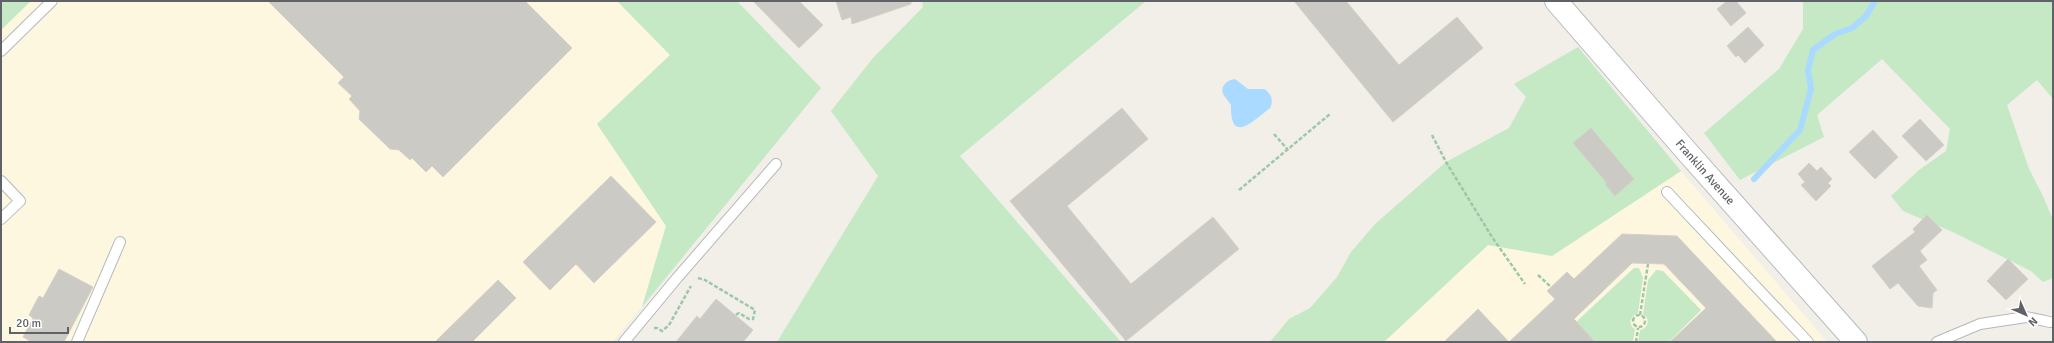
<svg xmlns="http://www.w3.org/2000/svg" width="2054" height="343" font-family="Signika,sans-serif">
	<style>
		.commercial { fill: #fef7e0 }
		.green { fill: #c5e8c5 }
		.water { fill: #aadaff }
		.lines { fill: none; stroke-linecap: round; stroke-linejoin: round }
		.stream { stroke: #aadaff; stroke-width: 6 }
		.building { fill: #cccac5; stroke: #d6d1c6 }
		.lane-casing { stroke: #b5b8bc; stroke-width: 12 }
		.secondary-casing { stroke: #b6babf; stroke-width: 24 }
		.path { stroke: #9cc7a9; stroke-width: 2.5; stroke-dasharray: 4 2; stroke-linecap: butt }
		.lane { stroke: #fff; stroke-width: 10 }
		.secondary { stroke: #fff; stroke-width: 22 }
		.labels { text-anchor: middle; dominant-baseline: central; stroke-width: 3; stroke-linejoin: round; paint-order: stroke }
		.street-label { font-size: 12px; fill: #5f6368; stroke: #fff }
	</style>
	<rect width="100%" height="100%" fill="#f1efe8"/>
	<path class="commercial" d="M30,1h587l53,54 -73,69 69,102 -24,81 -30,35h-611v-313z
		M1681,171l146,171h-443l104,-97 64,11z"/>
	<path class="green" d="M1,1h30l-30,29z
		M617,1h120l84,87 -179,219 24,-81 -69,-102 73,-69z
		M922,1h224l-186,155 161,186h-344l101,-166 -47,-65 42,-53 50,-51z
		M1803,1h250v98l-16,-19 -30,25 22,64 14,27 10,24v58l-10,4 -12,-11 -76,-38 -52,-22 -12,-15 28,-26 27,-19 4,-22 -68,-70 -65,56 7,22 -84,43 -36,-47 75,-64 24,-40z
		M1578,47l103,124 -129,85 -64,-11 -104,97h-114l19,-23 21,-11 27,-31 14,-25 24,-28 71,-62 63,-34 17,-31 -12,-13z
		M1634,268h5l4,10 -5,35 -5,3 -3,5 2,6 3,2 -2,13h-38l-19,-20z
		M1656,270l7,1 38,39 -32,32h-31l2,-12c6,-1 9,-6 7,-12l-4,-4 5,-34z"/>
	<path class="water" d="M1235,79l13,10h16c7,4 10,11 6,19 -16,12 -40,38 -39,-3 -2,-3 -4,-5 -6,-8 -7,-9 1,-17 10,-18z"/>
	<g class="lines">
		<path class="stream" d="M1754,179l46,-49 11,-41 -3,-19 5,-20 22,-16 17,-6 14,-12 9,-15"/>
	</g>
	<path class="building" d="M268,1h257l47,47 -129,129 -11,-11 -6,6 -14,-14 -2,2 -11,-10 -9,-1 -31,-30 1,-8 -11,-12 3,-3 -14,-13 6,-6z
		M753,1h46l24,24 -24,23z
		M836,1h75v3l-59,20 -1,-7 -9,3z
		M1294,1h52l53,64 58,-48 26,31 -90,74z
		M1727,1h9l10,12 -15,13 -14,-17z
		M1748,27l16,18 -19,18 -7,-8 -2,2 -9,-11z
		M1122,108l26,31 -81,67 64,78 82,-67 26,32 -113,92 -116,-140z
		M1920,119l24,26 -18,16 -24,-25z
		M1591,128l43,51 -19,17 -10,-12 2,-1 -34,-40z
		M1873,130l25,27 -23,22 -26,-27z
		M1809,163l8,8 4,-4 11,12 -4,4 3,3 -15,15 -15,-16 4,-3 -7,-8z
		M611,176l45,46 -62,61 -18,-19 -26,26 -27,-28z
		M1927,215l15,15 -22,21 7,9 -8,6 18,24 -4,3 -1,15 -14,-2 -20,-23 -8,6 -18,-23 43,-34 -2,-3z
		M1622,234l55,2 100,106h-107l36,-34 -42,-44 -32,-1 -58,56 21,23h-151l34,-33 31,33 46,-43 -8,-8 20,-19 7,7z
		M2008,259l20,20 -22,21 -19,-19z
		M59,269l34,18 -29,55h-32l-9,-5 10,-19 -4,-3 10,-19 4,2z
		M498,280l18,18 -44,44h-37z
		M716,299l37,31 -10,12h-67l21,-26 3,3z"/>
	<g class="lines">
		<g class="lane-casing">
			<path id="lane" d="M1,51l51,-50
				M1,181l19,20 -19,18
				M1667,192l141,150
				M77,342l43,-100
				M624,342l53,-64 99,-114
				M1937,342l43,-18 46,-7 24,5"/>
		</g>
		<g class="secondary-casing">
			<g id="secondary">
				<path id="s1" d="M1556,1l133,153 167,188"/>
			</g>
		</g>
		<path class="path" d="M1274,134l14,16
			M1432,135l14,27 46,75 33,47
			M1239,190l91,-76
			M1538,275l13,12
			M698,278l7,2 50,30 -2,9h-4l-10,-6 -4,2
			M1633 321a6 6 0 1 1 12 0a6 6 0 1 1-12 0Z
			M1640,315l8,-51
			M654,328h3l5,3 7,-6 22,-39
			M1636,342l2,-14"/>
		<use href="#lane" class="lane"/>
		<use href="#secondary" class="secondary"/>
	</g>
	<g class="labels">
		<g class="street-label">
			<text stroke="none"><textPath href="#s1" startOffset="227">Franklin Avenue</textPath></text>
		</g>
	</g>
	<rect width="2054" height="343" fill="none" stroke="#5f6368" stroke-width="4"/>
	<g transform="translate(2026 315) rotate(135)" stroke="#ffffff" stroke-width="3" paint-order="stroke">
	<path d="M0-3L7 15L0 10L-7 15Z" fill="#5f6368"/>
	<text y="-6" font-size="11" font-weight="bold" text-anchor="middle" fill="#5f6368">N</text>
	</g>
	<path d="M10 327v6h58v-6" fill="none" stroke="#5f6368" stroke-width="2"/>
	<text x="16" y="327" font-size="12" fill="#5f6368" stroke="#ffffff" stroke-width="3" paint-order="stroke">20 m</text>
</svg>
